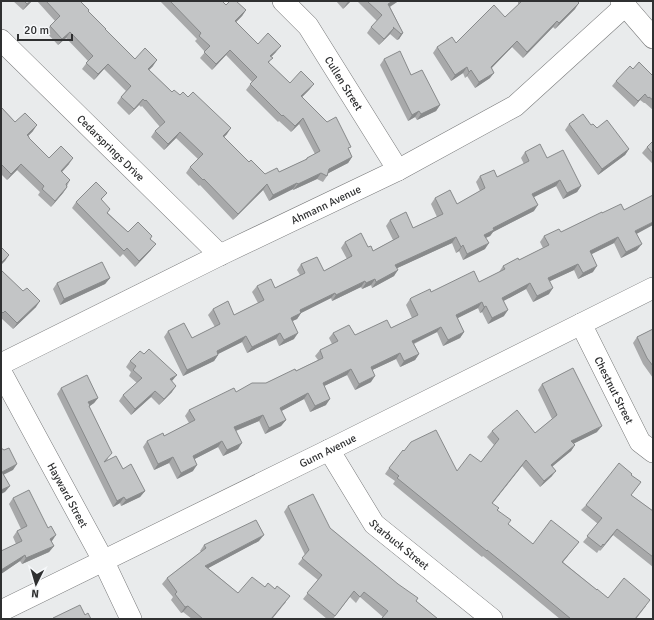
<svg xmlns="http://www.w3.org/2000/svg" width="654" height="620" font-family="Signika,sans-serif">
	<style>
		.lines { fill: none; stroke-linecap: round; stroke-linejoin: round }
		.minor-casing { stroke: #78797a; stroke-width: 22 }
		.minor { stroke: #fff; stroke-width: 21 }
		.wall { fill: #a8a9aa }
		.shaded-wall { fill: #888a8b }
		.building { fill: #c3c5c6; stroke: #888a8b }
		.labels { text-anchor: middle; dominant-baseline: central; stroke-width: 3; stroke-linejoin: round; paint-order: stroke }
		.street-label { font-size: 11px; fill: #2f3031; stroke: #f6f8fa }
	</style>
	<rect width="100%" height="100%" fill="#e9ebec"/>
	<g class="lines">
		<g class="minor-casing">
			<g id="minor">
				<path id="s1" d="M283,1l25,25 90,144"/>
				<path d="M621,1l32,37"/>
				<path id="s2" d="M1,40l219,215"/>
				<path id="s3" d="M581,324l59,118 13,10"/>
				<path id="s4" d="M1,364l219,-109 178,-85 117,-64 111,-101"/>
				<path id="s5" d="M1,372l102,188 28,59"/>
				<path id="s6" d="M329,450l45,74 118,95"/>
				<path id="s7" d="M1,611l328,-161 324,-162"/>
			</g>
		</g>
		<use href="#minor" class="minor"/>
	</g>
	<path class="wall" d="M13,1h19l-9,9z
		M37,1h43l8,10 17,19 30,29 18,7 -4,4 23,22 8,3 47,39 -3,3 25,25 16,12 14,-2 26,-12 2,-2 8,-4 -16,-30 -8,8 -12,-11 -1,1 -32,-32 6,-8 -26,-27 -14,15 -12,-12 5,-6 -10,-11 2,-2 -37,-38h62l4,4 20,5 -4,6 -6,6 22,22 18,8 -5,5 -2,6 21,20 24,1 -5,6 -7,7 47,53 3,7 -4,6 -20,10 -1,3 -4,6 -6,-3 -24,11v-1l-24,12 -6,-11 -30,30 -33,-35 -1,1 -13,-13 4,-6 8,-8 -22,-21 -12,12 -13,-13 4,-6 5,-4 -18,-21 -1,1 -2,-2 -10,10 -12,-12 4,-6 5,-6 -22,-22 -10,11 -12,-11 6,-8 -22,-23 -8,7 -12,-13 4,-6 5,-5z
		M336,1h15l-8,8z
		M357,1h41l-1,1 -7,5 13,26 -4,6 -2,1 -7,-6 -11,11 -12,-12 4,-6 6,-6z
		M518,1h59l-2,8 -20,20 -2,-2 -30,31 -11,-11 -21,21 -1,10 -15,10 -8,-12 -2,2 -2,-5 -12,8 -18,-28 4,-6 19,-4 49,-26 13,-12z
		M384,59l27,16 29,30 -4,6 -19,9 -2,-3 -7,4 -28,-56z
		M633,69l20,7v34l-8,-7h-1l-4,-3 -6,7 -22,-21 4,-5z
		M1,107l14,15 18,9 -5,5 1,2 20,20 20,6 -7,8 8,8 -3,6v1l-4,6 -12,14 -13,-12 2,-3 -23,-22 -10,10 -6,-6z
		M569,124l22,1 38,24 -4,6 -27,20 -33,-45z
		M653,141v23l-11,-11 5,-6z
		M525,152l22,6 34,28 -4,6 -14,7 -7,-13 -22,11v14l-41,21 -3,4 -4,2 -1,11 -22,11 -4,-9 -3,2 -4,-10 -55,25 -3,8 -22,12 -1,-3 -9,4 -1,-2 -29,14 -1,-3 -30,15 -4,6 -5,2 2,18 -15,7 -3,-7 -29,14 -5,-11 -24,12v1l-4,6 -31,15 -19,-39 4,-6 24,7 23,-11 -7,-12 5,-6 21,6 24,-12 -6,-11 5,-6 18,2 25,-13 -3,-5 4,-6 23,7 23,-12 -6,-11 4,-6 23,5 5,4 20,-11 -7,-14 4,-6 23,8 24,-11 -6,-13 4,-6 22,6 23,-13 -4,-9 4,-6 17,1 27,-13 -3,-6z
		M107,193l-6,7 7,13 20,19 22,7 1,11 -16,17 -12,-13 -3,3 -48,-49 4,-6z
		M602,213l34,21 1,16 -16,8 -7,-15 -23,11 2,18 -15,7 -4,-9 -25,11v13l-16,8 -7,-13 -23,12 1,15 -16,8 -6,-12 -2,1 -2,-5 -21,10 7,14 -4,6 -17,8 -6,-14 -23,12 5,10 -4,6 -15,7 -4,-8 -24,11 -1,12 -16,8 -8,-15 -23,11 2,19 -16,7 -6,-13 -23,12 5,9 -5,6 -16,8 -6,-13 -23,10 2,18 -15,7 -5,-9 -24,12 -1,12 -16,8 -8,-16 -15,7 -11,-23 4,-6 17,-5 25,-13 -4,-7 4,-6 47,-18 30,-9 30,-12 22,-11 -3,-4 5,-6 12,-6 -3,-6 4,-5 22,2 36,-7 21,-10 -6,-13 4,-6 21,-7 48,-10 20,-10 4,-6 16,-6 24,-12 -3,-6 4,-6 17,-4z
		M1,270l35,37 -23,22 -12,-11z
		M110,278l-5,6 -45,21 -7,-16 4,-6z
		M653,329v49l-10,-14 -10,-21 4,-6z
		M130,361l42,21v10l-13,13 -8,-8 -20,18 -12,-14 4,-6 14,-12 -8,-7 2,-4 -5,-5z
		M542,384l55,48 -23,11 1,2 -4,6 -19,15v10l-12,11 -18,-21 -30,37 16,21 25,20 46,-2 -16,20 34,28 11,8 38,8 -10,13h-76l-46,-38 -31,-25 -1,1 -89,-73 2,-3 -10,-7 4,-6 68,3 24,-9 13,-17 -7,-8 5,-6 43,2 17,-14 -14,-29z
		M61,388l37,10 -4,5 -5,3 19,53 -2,2 17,8 22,22 -5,6 -19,9 -1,-3 -7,4 -56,-113z
		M641,482l-10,13 22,16v56l-40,-32 -13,16 -1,-1 -2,3 -14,-11 15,-18 -17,-14 5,-5z
		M13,498l39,43h-1l3,5 -5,6 -27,12 -2,-3 -19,13v-23l15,-7 -3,-7 4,-6 4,-2 -12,-25z
		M288,506l42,22 86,73 22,18h-56l1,-2 -23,-20 -4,6 -6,-6 -17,22h-6l-24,-20 15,-19 -20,-16 7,-9 -21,-43z
		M259,541l-51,27 30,25 27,-6 21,15 -14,17h-80l-9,-7 -2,1 -10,-13 2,-3 -11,-13 5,-6 34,-26 -1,-1 4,-6z"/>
	<path class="shaded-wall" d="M31,1h1l-9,9 4,-6z
		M349,1h2l-8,8 4,-6z
		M393,1h5l-1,1 -13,8 4,-6z
		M579,3l-4,6 -20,20 4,-6z
		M246,10l-4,6 -11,11 4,-6z
		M557,21l-4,6 -30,31 4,-6z
		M394,28l-4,6 -11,11 5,-6z
		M70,32l-4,6 -8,7 4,-6z
		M403,33l-4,6 -2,1 4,-6z
		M517,41l-5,6 -25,26 4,-6z
		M281,46l-5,6 -10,10 4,-6z
		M230,50l-4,5 -14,15 4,-6z
		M157,60l-4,6 -9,9 4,-6z
		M108,64l-4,5 -10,11 4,-6z
		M467,67l-4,6 -12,8 4,-6z
		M471,70l-4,6 -2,2 4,-6z
		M494,73l-4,5 -15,10 4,-6z
		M314,84l-5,6 -12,12 4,-6z
		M645,94l-5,6 -6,7 4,-6z
		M143,99l-4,6 -10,10 5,-6z
		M440,105l-4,6 -19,9 4,-6z
		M419,111l-4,6 -7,4 4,-6z
		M303,118l-4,6 -8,8 4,-6z
		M37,125l-4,6 -10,10 4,-6z
		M231,128l-4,6 -8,8 4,-6z
		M180,132l-4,6 -12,12 4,-6z
		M629,149l-4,6 -27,20 4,-6z
		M352,157l-4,6 -23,12 4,-6z
		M73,158l-4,6 -12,13 4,-6z
		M21,164l-4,6 -10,10 4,-6z
		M321,173l-4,6 -24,11 5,-6z
		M560,180l-4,6 -28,14 4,-6z
		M297,183l-4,6 -24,12 4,-6z
		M267,184l-4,6 -30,30 5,-6z
		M581,186l-4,6 -14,7 4,-6z
		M67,187l-4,6 -12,14 4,-6z
		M538,205l-4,6 -41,21 -3,4 -10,4 4,-5 9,-7z
		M653,222v3l-22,12 4,-6z
		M456,237l-4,6 -61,28 4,-6z
		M618,237l-4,6 -28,14 4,-6z
		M489,243l-4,6 -22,11 4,-6z
		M156,244l-5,6 -16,17 4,-6z
		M642,244l-5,6 -16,8 5,-6z
		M463,245l-4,6 -3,2 5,-6z
		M9,255l-4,6 -4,4v-2z
		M578,264l-4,6 -30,14 4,-6z
		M597,266l-4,6 -15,7 5,-6z
		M398,270l-4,6 -22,12 4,-6z
		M110,278l-5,6 -45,21 4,-6z
		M375,279l-4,6 -9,4 4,-6z
		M365,281l-4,6 -29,14 4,-6z
		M530,283l-4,6 -28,15 4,-6z
		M553,288l-4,6 -16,8 4,-6z
		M335,293l-4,5 -34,17 4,-2 -4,6 -11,5 5,-6 9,-8z
		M40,301l-4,6 -23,22 4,-6z
		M482,302l-4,6 -26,13 4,-6z
		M486,306l-4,6 -2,1 4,-6z
		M508,310l-4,6 -16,8 4,-6z
		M441,327l-4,5 -29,14 4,-5z
		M464,332l-4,6 -17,8 5,-6z
		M280,333l-4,6 -29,14 5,-6z
		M298,333l-4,6 -15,7 5,-6z
		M246,336l-4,6 -30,15 5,-6z
		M400,353l-4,6 -30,14 5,-6z
		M419,354l-4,6 -15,7 4,-6z
		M218,355l-4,6 -31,15 4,-6z
		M351,369l-4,6 -29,14 5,-6z
		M177,375l-5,6 -2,-2z
		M375,376l-4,6 -16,8 4,-6z
		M176,386l-4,6 -13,13 5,-6z
		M155,391l-4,6 -20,18 4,-6z
		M308,393l-4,6 -28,15 4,-6z
		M98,398l-4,5 -4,3 -4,5 2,-9z
		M330,399l-4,6 -16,7 5,-6z
		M263,415l-4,6 -29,12 4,-6z
		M286,420l-5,6 -16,8 4,-6z
		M602,426l-5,6 -30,15 4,-6z
		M222,441l-4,6 -29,15 4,-6z
		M242,443l-4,6 -15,7 4,-6z
		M575,445l-4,6 -24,20 4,-6z
		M173,457l-4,6 -15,7 4,-6z
		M526,460l-4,6 -34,43 4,-6z
		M17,464l-4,6 -12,6 1,-4z
		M197,465l-4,6 -16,8 4,-6z
		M556,471l-4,5 -12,11 4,-6z
		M10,486l-5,6 -4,2v-4z
		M145,491l-5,6 -19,9 5,-6z
		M124,497l-4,6 -7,4 4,-6z
		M617,529l-4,6 -13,16 4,-6z
		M56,535l-4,6 -6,4 4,-6z
		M264,535l-5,6 -58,31 4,-6z
		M579,542l-5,6 -16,20 4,-6z
		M54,546l-5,6 -27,12 4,-6z
		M25,555l-5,6 -19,13v-4z
		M290,596l-18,23h-1z
		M188,606l-5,6 -2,1 4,-6z"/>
	<path class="building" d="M24,1h7l-4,3z
		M46,1h34l9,9 -1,1 18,18h-1l30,30 10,-11 12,12 -9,9 24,23 2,-2 6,5 3,-3 5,5 5,-5 38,36 -8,8 26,26 2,-2 14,14 12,-6 2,4 28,-13v-1l13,-7 -17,-33 -8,8 -12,-11 -1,1 -32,-32 7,-7 -27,-27 -14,14 -12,-12 6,-6 -11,-10 2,-3 -31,-32h52l4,4 4,-4h6l10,9 -11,11 23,23 10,-11 13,13 -11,10 3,2 -5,4 22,21 11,-12 13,13 -13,12 26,26 9,-5 15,30 -3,1 4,9 -23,12 -2,7 -6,-3 -23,11 -1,-1 -24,12 -6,-11 -29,30 -34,-35 -1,1 -13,-13 13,-13 -23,-22 -12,12 -13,-13 10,-9 -19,-22 -1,1 -2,-2 -9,10 -13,-12 10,-11 -23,-22 -10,10 -12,-11 7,-7 -23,-24 -8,7 -12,-13 10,-10z
		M367,1h26l-5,3 15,29 -2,1 -8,-7 1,1 -10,11 -13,-12 11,-12z
		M522,1h55l2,2 -20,20 -2,-2 -30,31 -10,-11 -26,26 3,6 -15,9 -8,-12 -2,2 -2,-5 -12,8 -18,-28 15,-10 4,6 38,-38 11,12z
		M400,51l11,24 11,-5 18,35 -19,9 -2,-3 -7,4 -28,-56z
		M639,62l14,14v24l-4,-3 -1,1 -3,-4 -7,7 -22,-20 14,-15 3,3z
		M1,107l14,15 10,-9 12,12 -10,10 2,2v1l20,20 12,-12 12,12 -12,13 9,9 -4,4 1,3 -12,14 -13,-12 2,-3 -23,-22 -10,10 -10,-10z
		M583,114l8,11 2,-1 4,4 10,-8 22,29 -27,20 -33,-45z
		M653,141v13l-6,-7z
		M540,144l7,14 16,-8 18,36 -14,7 -7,-13 -28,14 6,11 -45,23 1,2 -10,5 5,8 -22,11 -4,-9 -2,2 -5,-10 -61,28 3,5 -22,12 -1,-3 -9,4 -1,-2 -29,14 -1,-2 -35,17 1,3 -10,5 7,15 -14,7 -4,-7 -28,14 -6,-11 -29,15 1,4 -31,15 -19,-39 16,-8 8,15 28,-14 -7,-15 15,-8 6,14 30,-15 -7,-14 14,-7 4,9 30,-15 -4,-9 16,-7 7,14 28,-15 -7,-14 16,-9 7,14 3,-1 2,5 26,-14 -9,-17 16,-8 7,16 30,-14 -8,-16 15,-8 7,14 28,-16 -5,-12 14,-6 3,7 32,-16 -4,-9z
		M96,182l11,11 -6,6 9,10 -3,4 21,19 10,-10 14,14 -2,3 6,5 -17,17 -12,-13 -3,3 -48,-49z
		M653,195v27l-18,9 7,13 -16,8 -8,-15 -28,14 7,15 -14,7 -5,-9 -30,14 5,10 -16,8 -7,-13 -28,15 6,12 -16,8 -6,-12 -2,1 -2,-5 -26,13 8,17 -16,8 -7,-13 -29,14 7,13 -15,7 -4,-8 -29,14 4,9 -16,8 -8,-15 -28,14 7,16 -15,7 -7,-13 -28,15 6,12 -17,8 -6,-13 -29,12 8,16 -15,7 -5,-9 -29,15 4,9 -16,8 -8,-16 -15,7 -11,-23 16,-8 1,3 31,-16 -6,-10 45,-22 2,4 16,-9h14l29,-14 1,2 27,-13 -3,-8 18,-9 -5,-8 16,-8 6,10 32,-15 4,8 27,-13 -8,-16 1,-1 19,-9 1,3 43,-21 5,11 26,-13 -2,-3 15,-8 1,2 30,-15 -5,-9 15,-7 2,3 41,-20v1l19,-9 3,6z
		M1,247l8,8 -8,8z
		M102,262l8,16 -46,21 -7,-16z
		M1,270l22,21 4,-3 13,13 -23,22 -12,-12 -2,2 -2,-2z
		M653,329v37l-6,-8 -10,-21z
		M149,349l28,26 -7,4 6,7 -12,13 -9,-8 -20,18 -12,-14 19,-17 -9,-8 3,-4 -6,-5 10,-10 4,3z
		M573,368l29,58 -31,15 4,4 -24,20 5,6 -12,10 -18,-21 -34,43 7,5 -2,2 14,10 -3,4 25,20 18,-24 28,22 -17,20 35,28v-1l11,9 16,-20 26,22 -15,19h-64l-53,-44 -31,-25v1l-90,-73 2,-2 -10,-8 14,-18 1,1 7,-9 25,-12 21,41 13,-17 11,8 18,-23 -7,-8 25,-21 18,23 22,-18 -15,-31z
		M87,375l11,23 -10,4 2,3 -1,1 23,47 -8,9 12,-6 7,13 8,-5 14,27 -19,9 -2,-3 -7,4 -56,-113z
		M1,448l3,2 5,-2 8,16 -15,8 8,14 -9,4z
		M619,463l13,11 -1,1 10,7 -10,13 22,16v46l-36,-28 -13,16 -1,-1 -2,3 -14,-11 15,-18 -16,-13z
		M29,490l19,38 3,-2 5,9 -6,4 4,7 -28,12 -1,-3 -24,15v-19l21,-10 -5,-10 10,-5 -14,-28z
		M313,494l17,34 68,56 20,14 -2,3 22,18h-55l-1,-1 6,-7 -24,-19 -4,5 -6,-6 -19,25 -28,-23 15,-18 -20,-17 7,-8 -21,-44z
		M256,520l8,15 -59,31 33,27 14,-16 13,10 3,-4 7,6 2,-3 13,10 -19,23h-68l-15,-13 -3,1 -10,-13 2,-2 -10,-14 39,-30 -2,-3z
		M80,605l5,10 3,-2 3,6h-38v-1z"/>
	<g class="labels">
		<g class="street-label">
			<text stroke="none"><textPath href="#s1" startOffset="103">Cullen Street</textPath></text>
			<text stroke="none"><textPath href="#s2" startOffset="154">Cedarsprings Drive</textPath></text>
			<text stroke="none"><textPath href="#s4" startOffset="362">Ahmann Avenue</textPath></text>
			<text stroke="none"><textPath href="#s3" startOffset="74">Chestnut Street</textPath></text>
			<text stroke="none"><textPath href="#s7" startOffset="364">Gunn Avenue</textPath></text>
			<text stroke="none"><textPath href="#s5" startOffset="140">Hayward Street</textPath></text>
			<text stroke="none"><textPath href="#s6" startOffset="119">Starbuck Street</textPath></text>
		</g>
	</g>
	<rect width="654" height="620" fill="none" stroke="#2f3031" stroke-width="4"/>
	<g transform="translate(36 584) rotate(185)" stroke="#f6f8fa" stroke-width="3" paint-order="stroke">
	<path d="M0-3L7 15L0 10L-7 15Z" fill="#2f3031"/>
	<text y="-6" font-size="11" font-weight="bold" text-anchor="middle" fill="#2f3031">N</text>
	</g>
	<path d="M18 34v6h54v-6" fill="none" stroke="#2f3031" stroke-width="2"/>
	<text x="24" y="34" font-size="12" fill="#2f3031" stroke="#f6f8fa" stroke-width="3" paint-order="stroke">20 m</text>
</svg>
